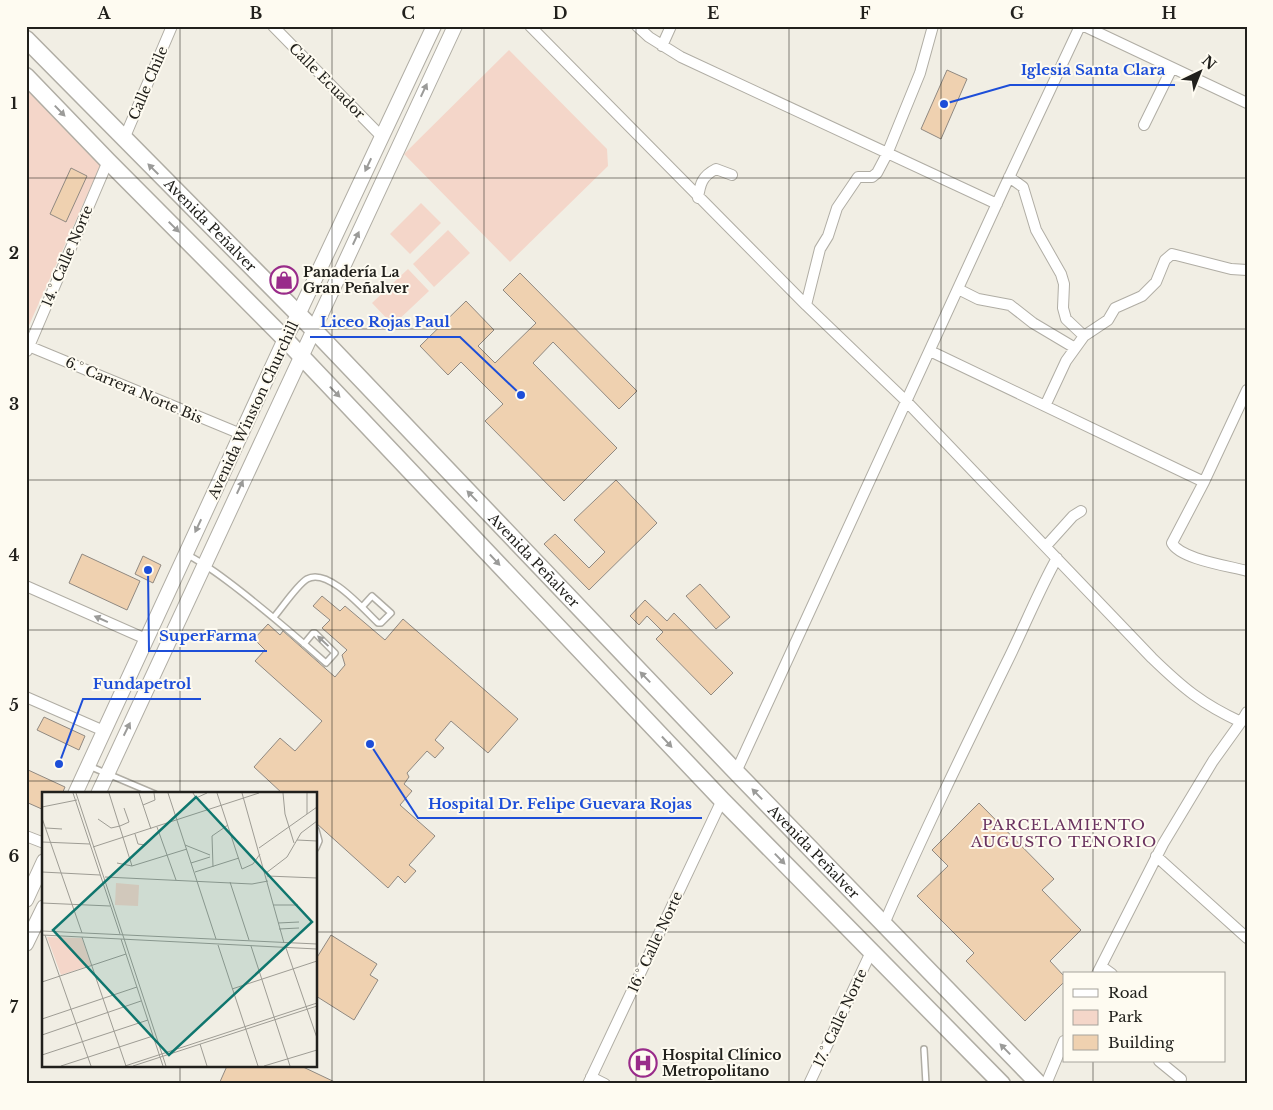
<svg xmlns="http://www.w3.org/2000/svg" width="1273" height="1110" font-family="'Libre Baskerville',serif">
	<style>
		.green { fill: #f4d6c9 }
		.building { fill: #efd1b0; stroke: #908981 }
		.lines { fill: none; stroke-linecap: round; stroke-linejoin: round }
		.lane-casing { stroke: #b0ada4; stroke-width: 8 }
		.street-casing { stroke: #b0ada4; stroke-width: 12 }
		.secondary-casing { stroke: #b0ada4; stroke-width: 16 }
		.primary-casing { stroke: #b0ada4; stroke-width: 19 }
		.lane { stroke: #fff; stroke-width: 5 }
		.street { stroke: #fff; stroke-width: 10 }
		.secondary { stroke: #fff; stroke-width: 14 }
		.primary { stroke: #fff; stroke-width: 16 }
		.oneway { fill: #9b9b99 }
		.grid { fill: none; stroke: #21201c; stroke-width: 1; stroke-opacity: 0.55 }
		.labels { text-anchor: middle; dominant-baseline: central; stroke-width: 4; stroke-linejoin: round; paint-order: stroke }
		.street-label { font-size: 14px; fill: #21201c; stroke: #fefbf1 }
		.poi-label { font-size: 14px; font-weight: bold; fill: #21201c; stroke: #fefbf1; text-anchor: start }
		.neighbourhood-label { font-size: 15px; letter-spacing: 1px; fill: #69325f; stroke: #fefbf1 }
		.inset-road { fill: none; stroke: #9e9c94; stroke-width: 1 }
		.view { fill: #0f766e; fill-opacity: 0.15; stroke: #0f766e; stroke-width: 2.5 }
		.inset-edge { fill: none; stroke: #21201c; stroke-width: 2.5 }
		.leader { fill: none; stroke: #1d4ed8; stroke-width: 2 }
		.callout-dot { fill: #1d4ed8; stroke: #fefbf1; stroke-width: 2 }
		.callout-label { font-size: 15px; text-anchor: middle; font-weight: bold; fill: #1d4ed8; stroke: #fefbf1; stroke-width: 4; stroke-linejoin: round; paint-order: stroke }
		.neatline { fill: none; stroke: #21201c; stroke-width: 2 }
		.grid-label { font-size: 16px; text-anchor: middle; font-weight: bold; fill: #21201c }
	</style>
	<rect width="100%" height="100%" fill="#f1eee4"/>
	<path class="green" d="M509,50l98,99 1,17 -98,96 -106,-108z
		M26,88l75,76 -75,168z
		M421,203l20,20 -31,31 -20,-20z
		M448,230l22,23 -36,34 -21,-23z
		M408,269l21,22 -36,34 -21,-22z"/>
	<path class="building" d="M947,70l20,9 -26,60 -20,-10z
		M71,168l16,8 -21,46 -16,-8z
		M520,273l117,118 -18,18 -66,-67 -20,21 84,85 -53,53 -79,-80 18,-17 -42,-42 -13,13 -28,-29 46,-45 28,29 -16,16 17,17 41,-40 -33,-33z
		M616,480l41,43 -68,67 -45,-46 11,-10 34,34 16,-16 -31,-32z
		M82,554l58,27 -13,29 -58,-27z
		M143,556l18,9 -8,18 -18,-9z
		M700,584l30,33 -14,12 -30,-33z
		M322,596l18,15 5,-5 40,34 18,-21 115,100 -30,34 -37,-32 -16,19 9,8 -9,10 -8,-7 -20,22 2,4 -5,7 8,7 -12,14 35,31 -26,29 7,6 -11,12 -7,-7 -10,12 -72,-65v-29h-33l-29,-27 26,-29 15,13 27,-30 -67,-60 10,-11 -11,-11 14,-15 12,11 3,-4 52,46 10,-12 -3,-10 5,-5 -25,-22 8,-8 -17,-14z
		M645,600l22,21 7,-8 59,60 -22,22 -55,-56 7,-7 -16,-16 -8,9 -9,-9z
		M44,717l41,19 -6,14 -42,-20z
		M26,769l39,18 -3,7h-18v16l-18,-8z
		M979,803l75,76 -12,11 39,40 -31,31 14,15v6l-39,39 -59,-60 8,-8 -57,-57 31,-30 -16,-16z
		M331,935l46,29 -7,11 8,5 -24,40 -38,-24v-37z
		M227,1066h74l38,18h-120z"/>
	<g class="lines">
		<g class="lane-casing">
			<path id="lane" d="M186,554c21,11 39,25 57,39 29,23 56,46 83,70l9,-10 -20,-20h-2l-9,11
				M274,617c8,-9 23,-32 33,-38 21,-12 57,31 71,44h3l10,-10 -19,-17 -10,11
				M89,766l66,28
				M316,830l3,11 -3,7
				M924,1049l2,35"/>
		</g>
		<g class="street-casing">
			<path id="street" d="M273,26l109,111
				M530,26l276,279 100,96 246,257c31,30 50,46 89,64
				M637,26l12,11 32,20 316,147
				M1084,26l163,77
				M662,46l9,-20
				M1144,125l28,-57
				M124,139l48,-113
				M1009,177l14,10 13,43 25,44 3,10 -1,24 3,11 18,17
				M698,198c2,-14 4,-22 18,-29l16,6
				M958,289l20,10 32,6 23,18 42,25
				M806,305l14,-56 8,-13 9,-28 21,-31h14l5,-4 10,-19 33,-81 13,-47
				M26,345l215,89
				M27,351l81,-190
				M930,351l274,131
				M1247,390l-43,92 -32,61c8,16 57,23 75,28
				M1045,406l21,-45 18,-25 24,-16 7,-12 27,-12 14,-14 9,-22 7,-6 59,15 16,1
				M1046,546l27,-30 8,-5
				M26,586l120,53
				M26,697l78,34
				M736,772l269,-586 75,-160
				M26,836l18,7
				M1156,856l91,82
				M884,924c38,-88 80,-174 122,-260 18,-36 32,-72 51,-106
				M1101,966l11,8
				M1097,974l66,-130 50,-83 28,-39 6,-10
				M1159,1061l22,18
				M591,1077l14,7
				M588,1084l134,-284
				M809,1084l62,-132
				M1046,1084l18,-43"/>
		</g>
		<g class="secondary-casing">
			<path id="secondary" d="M75,794l210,-455 13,-24 136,-289
				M98,794l357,-768
				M26,900l18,-39
				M26,944l18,-37"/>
		</g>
		<g class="primary-casing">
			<g id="primary">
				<path id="s1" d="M26,39l288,291 422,442 303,312"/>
				<path d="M26,76l82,85 177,178 437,461 280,284"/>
			</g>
		</g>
		<use href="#lane" class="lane"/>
		<use href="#street" class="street"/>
		<use href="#secondary" class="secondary"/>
		<use href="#primary" class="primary"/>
	</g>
	<defs><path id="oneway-solid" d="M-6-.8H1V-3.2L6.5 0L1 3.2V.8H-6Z" transform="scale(1.25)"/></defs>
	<g class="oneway">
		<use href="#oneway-solid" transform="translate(424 90) rotate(-65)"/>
		<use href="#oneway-solid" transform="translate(60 111) rotate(46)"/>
		<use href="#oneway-solid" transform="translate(368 165) rotate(115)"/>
		<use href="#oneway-solid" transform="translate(153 169) rotate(-135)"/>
		<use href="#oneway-solid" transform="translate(174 227) rotate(45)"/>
		<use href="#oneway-solid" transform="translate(356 238) rotate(-65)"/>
		<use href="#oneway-solid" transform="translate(335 392) rotate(46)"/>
		<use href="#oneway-solid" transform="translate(240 487) rotate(-65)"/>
		<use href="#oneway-solid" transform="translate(472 496) rotate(-134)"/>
		<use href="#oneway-solid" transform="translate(198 526) rotate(115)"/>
		<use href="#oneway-solid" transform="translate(495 560) rotate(47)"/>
		<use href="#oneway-solid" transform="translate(101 619) rotate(-156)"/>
		<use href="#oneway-solid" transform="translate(323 641) rotate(-137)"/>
		<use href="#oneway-solid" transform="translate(645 677) rotate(-134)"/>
		<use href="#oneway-solid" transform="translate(127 729) rotate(-64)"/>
		<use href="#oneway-solid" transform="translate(667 742) rotate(47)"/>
		<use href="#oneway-solid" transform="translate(757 794) rotate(-134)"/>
		<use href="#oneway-solid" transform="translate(780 859) rotate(46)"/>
		<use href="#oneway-solid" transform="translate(1005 1049) rotate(-134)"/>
	</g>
	<path class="grid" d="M180,26v768M332,26v1058M484,26v1058M636,26v1058M789,26v1058M941,26v1058M1093,26v948M26,178h1221M26,329h1221M26,480h1221M26,630h1221M26,781h1221M26,932h18M316,932h931M1093,1061v23M180,1066v18"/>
	<defs>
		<g id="shop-ring" transform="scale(1.4375)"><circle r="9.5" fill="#fefbf1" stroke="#992b8a" stroke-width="1.5"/><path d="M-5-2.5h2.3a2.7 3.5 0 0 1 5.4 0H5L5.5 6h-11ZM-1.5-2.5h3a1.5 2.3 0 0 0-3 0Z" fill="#992b8a"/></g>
		<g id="hospital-ring" transform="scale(1.4375)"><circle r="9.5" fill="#fefbf1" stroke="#992b8a" stroke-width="1.5"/><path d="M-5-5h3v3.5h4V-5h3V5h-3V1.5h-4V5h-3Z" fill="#992b8a"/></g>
	</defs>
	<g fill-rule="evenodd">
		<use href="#shop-ring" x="284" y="280"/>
		<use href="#hospital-ring" x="643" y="1063"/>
	</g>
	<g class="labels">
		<g class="street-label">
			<text transform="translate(327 81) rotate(45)">Calle Ecuador</text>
			<text transform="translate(148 83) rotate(-67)">Calle Chile</text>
			<text stroke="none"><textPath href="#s1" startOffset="262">Avenida Peñalver</textPath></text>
			<text transform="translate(67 256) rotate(-67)">14.° Calle Norte</text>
			<text transform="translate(134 390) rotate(23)">6.° Carrera Norte Bis</text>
			<text transform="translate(253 410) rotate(-65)">Avenida Winston Churchill</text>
			<text stroke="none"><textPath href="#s1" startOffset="728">Avenida Peñalver</textPath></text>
			<text stroke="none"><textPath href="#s1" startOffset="1132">Avenida Peñalver</textPath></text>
			<text transform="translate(655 942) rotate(-65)">16.° Calle Norte</text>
			<text transform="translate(840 1018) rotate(-65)">17.° Calle Norte</text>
		</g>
		<g class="poi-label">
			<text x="303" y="272">Panadería La<tspan x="303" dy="16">Gran Peñalver</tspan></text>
			<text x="662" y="1055">Hospital Clínico<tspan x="662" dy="16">Metropolitano</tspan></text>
		</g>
		<g class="neighbourhood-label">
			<text x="1064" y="824">PARCELAMIENTO<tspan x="1064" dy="17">AUGUSTO TENORIO</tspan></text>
		</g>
	</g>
	<g transform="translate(42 792)">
		<rect width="275" height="275" fill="#f1eee4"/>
		<path d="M74,91l23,2 -1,21 -23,-1zM5,145l35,1 9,27 -30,10z" fill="#f4d6c9"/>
		<path class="inset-road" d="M31,1l47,141M34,1l90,273M67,1l23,73M97,1l12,36M126,1l48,146M151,1l3,5 11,-5M175,1l25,76 11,-5 7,-10M200,1l42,150M241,1l2,21 9,29M265,1v21M101,13l12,-5 -1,-7M0,15l35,-7M0,26l40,115M56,27l13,9 9,-2 9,-4 -5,-14M115,35l19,53M4,36l16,1M93,42l3,10 7,1M255,48l20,1M0,50l48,2M143,53l25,10M51,55l166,-54M217,56l58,-41M75,71l15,3 55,-17M149,71l19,-6M171,75l-1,-31 16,-11M0,80l58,3M153,80l44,-14M224,81l21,-16 14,-24 16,-12M225,84l50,2M63,85l147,7 16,-3M188,90l19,58M0,111l68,3M231,113h25M236,131l21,-1M237,137l20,-1M0,139l275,13M0,143l275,14M3,143l46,131M40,145l44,129M79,147l42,127M176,153l40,121M209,154l39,120M244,156l31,90M0,190l84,-28M190,197l85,-28M0,227l95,-32M0,243l99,-34M158,252l7,22M0,263l106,-35M19,274l92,-30M83,274l192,-63M91,274l184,-60M222,274l53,-16"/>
		<path class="view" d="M154,5l116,125 -143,133 -116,-125z"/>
		<rect width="275" height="275" class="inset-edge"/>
	</g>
	<path class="leader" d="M944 104L1010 85H1175M521 395L460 337H310M148 570L149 651H267M59 764L83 699H201M370 744L418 818H702"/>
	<g class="callout-dot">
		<circle cx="944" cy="104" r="5"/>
		<circle cx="521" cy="395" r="5"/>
		<circle cx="148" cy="570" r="5"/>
		<circle cx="59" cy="764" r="5"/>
		<circle cx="370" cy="744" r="5"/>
	</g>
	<g class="callout-label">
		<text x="1093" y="75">Iglesia Santa Clara</text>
		<text x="385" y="327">Liceo Rojas Paul</text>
		<text x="208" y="641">SuperFarma</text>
		<text x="142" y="689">Fundapetrol</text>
		<text x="560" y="809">Hospital Dr. Felipe Guevara Rojas</text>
	</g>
	<rect width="1273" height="1110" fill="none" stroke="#fefbf1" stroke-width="55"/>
	<rect x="1063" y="972" width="162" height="90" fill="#fefbf1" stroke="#a6a39c"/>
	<rect x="1073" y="989" width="25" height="8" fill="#ffffff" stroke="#a6a39c"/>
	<text x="1108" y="998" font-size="15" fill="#21201c">Road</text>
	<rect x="1073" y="1010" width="25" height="15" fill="#f4d6c9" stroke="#a6a39c"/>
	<text x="1108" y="1022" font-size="15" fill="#21201c">Park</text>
	<rect x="1073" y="1035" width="25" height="15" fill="#efd1b0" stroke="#a6a39c"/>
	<text x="1108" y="1048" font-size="15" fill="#21201c">Building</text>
	<g transform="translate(1200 72) rotate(43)" stroke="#fefbf1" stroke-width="4" paint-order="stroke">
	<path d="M0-4L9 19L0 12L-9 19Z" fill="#21201c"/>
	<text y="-8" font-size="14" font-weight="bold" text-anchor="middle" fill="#21201c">N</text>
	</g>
	<rect x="28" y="28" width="1218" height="1054" class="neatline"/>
	<g class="grid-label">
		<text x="104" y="19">A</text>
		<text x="256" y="19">B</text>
		<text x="408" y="19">C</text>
		<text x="560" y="19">D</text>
		<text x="713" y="19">E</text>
		<text x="865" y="19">F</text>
		<text x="1017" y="19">G</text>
		<text x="1169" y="19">H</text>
		<text x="14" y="109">1</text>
		<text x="14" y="259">2</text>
		<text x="14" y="410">3</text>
		<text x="14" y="561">4</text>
		<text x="14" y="711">5</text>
		<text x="14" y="862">6</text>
		<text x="14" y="1013">7</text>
	</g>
</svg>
